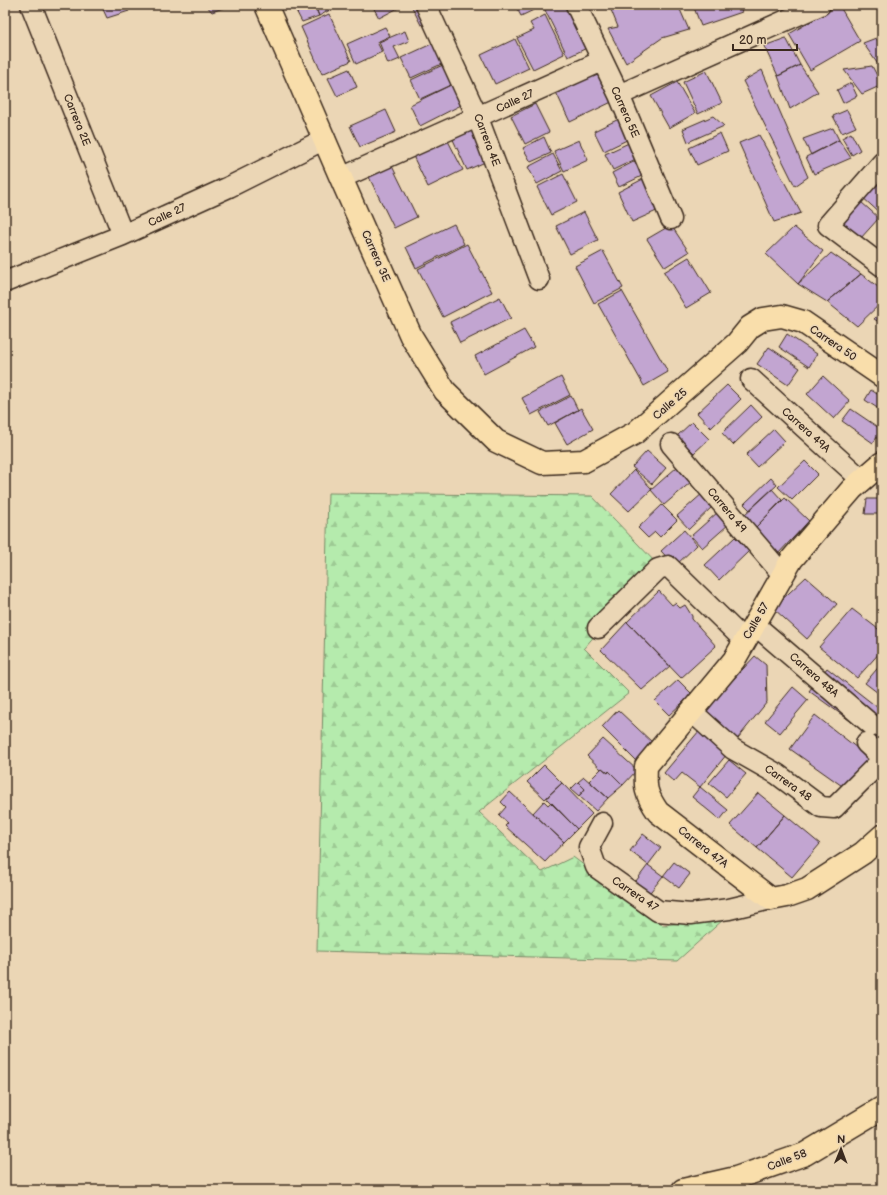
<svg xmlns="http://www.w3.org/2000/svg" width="887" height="1195" font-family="'Balsamiq Sans',sans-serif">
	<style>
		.forest { fill: url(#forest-firs); stroke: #788a66 }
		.building { fill: #c2a5d1; stroke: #3b2a1e }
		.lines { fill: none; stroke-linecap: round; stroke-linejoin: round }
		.minor-casing { stroke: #3b2a1e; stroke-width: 23 }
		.major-casing { stroke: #3b2a1e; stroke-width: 25 }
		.minor { stroke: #ebd6b5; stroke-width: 20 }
		.major { stroke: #f9deab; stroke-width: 22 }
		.labels { text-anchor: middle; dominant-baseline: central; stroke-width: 3; stroke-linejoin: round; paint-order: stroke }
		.street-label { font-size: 11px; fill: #3b2a1e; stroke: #ebd6b5 }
	</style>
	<defs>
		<pattern id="forest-firs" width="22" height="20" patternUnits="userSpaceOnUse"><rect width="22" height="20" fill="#b5ebad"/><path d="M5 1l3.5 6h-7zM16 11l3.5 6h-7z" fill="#9dca94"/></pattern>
	</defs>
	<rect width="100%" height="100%" fill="#ebd6b5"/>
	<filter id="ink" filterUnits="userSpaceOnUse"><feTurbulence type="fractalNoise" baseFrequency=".025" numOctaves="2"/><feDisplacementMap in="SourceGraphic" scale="8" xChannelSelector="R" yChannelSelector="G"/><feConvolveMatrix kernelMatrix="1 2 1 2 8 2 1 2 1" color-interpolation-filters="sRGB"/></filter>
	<g filter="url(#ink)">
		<path class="forest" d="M328,493l264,3 65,68 -73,84 45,45 -150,119 63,60 31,-15 90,68 61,-6 -47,42 -360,-10z"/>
		<path class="building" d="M101,5h25l3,6 -22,7z
			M132,5h12l-10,4z
			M206,5h25l-19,7z
			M293,5h21l5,11 -17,6z
			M315,5h24l-20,11z
			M372,5h32l-25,13z
			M411,5h13l8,14 -11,6z
			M452,5h9l-8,4z
			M515,5h29l-23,11z
			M550,5h23l20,40 -25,12 -24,-49z
			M609,5h69l11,25 -27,8 -36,25 -18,-34 10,-2z
			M693,5h47l2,7 -41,14z
			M839,5l21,36 -50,29 -21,-36z
			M329,14l22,47 -29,13 -21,-47z
			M545,15l19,39 -31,15 -16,-31 17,-8 -4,-7z
			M385,27l5,9 -13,6 5,10 -26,12 -9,-20z
			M405,31l4,10 -15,6 6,12 -12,5 -9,-22z
			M786,38l14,27 -22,11 -14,-30z
			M876,38l6,8v24l-19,-27z
			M515,39l14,29 -34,16 -14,-29z
			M438,41l10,20 -37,17 -10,-20z
			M449,62l8,20 -37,17 -9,-19z
			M800,65l18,27 -28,17 -12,-33z
			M872,66l10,19 -20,9 -18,-24z
			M603,67l15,32 -48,23 -15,-32z
			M349,69l8,18 -20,9 -9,-18z
			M706,70l16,33 -24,11 -15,-32 21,-10z
			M762,70l46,107 -13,9 -52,-105z
			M457,82l10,20 -47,24 -10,-21z
			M677,82l18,31 -26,15 -18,-32z
			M851,83l6,13 -14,7 -6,-13z
			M535,104l14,28 -24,12 -14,-28z
			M386,110l10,22 -36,15 -10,-21z
			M847,110l9,17 -14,6 -9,-17z
			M713,116l11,10 -36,16 -5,-13z
			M623,117l10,20 -29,14 -10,-20z
			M477,123l15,36 -25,11 -17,-37z
			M833,128l6,12 -28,15 -8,-16z
			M720,133l8,18 -31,14 -8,-17z
			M851,133l9,17 -8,5 -10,-17z
			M759,135l42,78 -27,9 -35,-79z
			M446,137l17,33 -35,17 -16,-33z
			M544,137l7,16 -20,9 -8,-14z
			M579,140l9,20 -24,11 -10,-20z
			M839,140l12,18 -37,16 -8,-17z
			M633,141l7,16 -27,13 -8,-16z
			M553,154l9,17 -25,13 -9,-17z
			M639,159l7,15 -27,13 -7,-14z
			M391,164l26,53 -23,11 -26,-53z
			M563,174l14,28 -26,13 -14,-28z
			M882,174v41l-21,-19z
			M645,177l16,32 -29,13 -14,-30 25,-13z
			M861,202l18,16 -19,21 -18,-17z
			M584,212l14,28 -28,14 -14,-28z
			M454,224l10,20 -48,24 -10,-21z
			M671,225l18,27 -24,15 -18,-28z
			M794,227l29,24 -25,33 -32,-30z
			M467,244l25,48 -49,25 -25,-48z
			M603,251l20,37 -29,15 -19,-37z
			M831,253l30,21 -34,28 -29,-18z
			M689,257l22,36 -25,15 -22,-36z
			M861,274l21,16v12l-25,24 -30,-24z
			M622,291l46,81 -24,14 -46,-82z
			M500,297l11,21 -51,25 -10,-21z
			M882,311v13l-8,-5z
			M524,330l10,17 -50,27 -9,-18z
			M787,334l30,20 -8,13 -30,-20z
			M769,347l31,21 -12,17 -31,-21z
			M823,376l27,25 -16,18 -27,-25z
			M561,377l9,18 -39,20 -9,-17z
			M727,385l14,14 -30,29 -14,-15z
			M871,390l11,7v14l-17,-11z
			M571,396l7,14 -30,16 -8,-14z
			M751,405l11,12 -29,28 -11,-12z
			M581,408l12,21 -26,15 -12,-21z
			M851,409l31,21 -9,13 -31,-22z
			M692,422l17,17 -15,14 -17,-17z
			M774,429l11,12 -28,26 -11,-12z
			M647,451l19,17 -14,16 -20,-17z
			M805,461l13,13 -26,26 -14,-13z
			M677,467l14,15 -27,23 -13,-15z
			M634,470l18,19 -23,22 -18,-17z
			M771,478l6,7 -27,25 -6,-6z
			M772,489l10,11 -26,27 -12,-12z
			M703,493l11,12 -25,24 -12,-13z
			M785,498l24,23 -33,35 -25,-24z
			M867,499h15v15h-17z
			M662,505l15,15 -17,17 -5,-5 -7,6 -10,-10z
			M718,512l11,12 -27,24 -11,-12z
			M684,530l13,15 -22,21 -14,-15z
			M735,537l14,14 -30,29 -14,-15z
			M806,577l31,27 -30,35 -34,-31z
			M659,591l13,14 3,-2 5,5 5,-3 7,11v3l24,27 -35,32 -54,-56z
			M852,609l30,23v18l-25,28 -38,-31z
			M627,622l43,44 -28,24 -41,-40z
			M755,656l11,9 1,37 -33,41 -29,-33z
			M882,663v33l-17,-13z
			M827,668l55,43v33l-73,-53z
			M678,680l14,14 -23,21 -14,-14z
			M793,687l15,13 -28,33 -15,-12z
			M618,710l36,34 -18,17 -34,-34z
			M815,715l56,44 -26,29 -55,-39z
			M699,731l28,23 -27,33 -18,-14 -8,9 -10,-9z
			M603,739l34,31 -14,15 -14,-14 -1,2 -6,-5 -1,1 -14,-13z
			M729,760l17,14 -20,23 -17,-14z
			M544,765l18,18 -17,16 -18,-17z
			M602,768l6,5 1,-2 14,14 -15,13 -19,-17z
			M584,777l24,21 -12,13 -17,-15 6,-7 -7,-7z
			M578,782l7,7 -6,7 -8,-7z
			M562,783l30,31 -15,15 -30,-30 2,-4z
			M700,787l28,23 -8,10 -28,-23z
			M510,792l54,50 -19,20 -40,-36 3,-3 -9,-8 7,-8 -5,-5z
			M758,793l27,22 -28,33 -27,-23z
			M544,801l4,4 3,-3 26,27 -13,13 -31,-29z
			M785,815l35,29 -28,33 -35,-29z
			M643,834l18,14 -13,17 -18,-14z
			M674,862l16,12 -11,14 -16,-12z
			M648,865l15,11 -16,20 -14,-11z"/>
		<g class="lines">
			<g class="minor-casing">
				<path id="minor" d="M31,5l92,230
					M426,5l52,113 61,161
					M576,5l43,90 52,124
					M619,95l201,-90
					M882,163l-54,62 54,41
					M341,178l261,-117
					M5,282l118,-47 106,-48 96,-48
					M751,379l111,101
					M671,444l112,131
					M754,624l119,102
					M598,628l60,-59 10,-3 77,75
					M691,711l42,38 44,25 44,33 13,1 48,-48
					M866,743l16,15
					M602,823l-13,24 7,20 62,44 33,3 38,-5 42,-10"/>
			</g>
			<g class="major-casing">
				<path id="major" d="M266,5l75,173 70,158 34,55 51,50 46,22 42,-2 51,-28 102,-90 13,-16 13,-8 19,-3 21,6 79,54
					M882,463l-30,26 -60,70 -58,101 -88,106c-1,22 -1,27 12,46l113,87 16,-3 20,-7 56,-36 19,-17
					M683,1190l53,-12 69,-24 77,-46"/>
			</g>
			<use href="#minor" class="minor"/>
			<use href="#major" class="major"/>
		</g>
	</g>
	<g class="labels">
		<g class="street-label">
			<text transform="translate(515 101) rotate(-25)">Calle 27</text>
			<text transform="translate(625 112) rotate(66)">Carrera 5E</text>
			<text transform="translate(77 120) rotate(68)">Carrera 2E</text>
			<text transform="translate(487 140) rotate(69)">Carrera 4E</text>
			<text transform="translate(167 215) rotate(-25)">Calle 27</text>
			<text transform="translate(376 256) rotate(66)">Carrera 3E</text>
			<text transform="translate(833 343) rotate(34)">Carrera 50</text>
			<text transform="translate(670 404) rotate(-41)">Calle 25</text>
			<text transform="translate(806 430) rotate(42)">Carrera 49A</text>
			<text transform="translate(727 510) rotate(50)">Carrera 49</text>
			<text transform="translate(756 621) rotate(-60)">Calle 57</text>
			<text transform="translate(814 675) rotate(41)">Carrera 48A</text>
			<text transform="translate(788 783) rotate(35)">Carrera 48</text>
			<text transform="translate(703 847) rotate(38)">Carrera 47A</text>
			<text transform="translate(635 894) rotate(34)">Carrera 47</text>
			<text transform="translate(787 1160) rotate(-21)">Calle 58</text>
		</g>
	</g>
	<rect width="887" height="1195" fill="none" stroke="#ebd6b5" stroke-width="20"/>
	<rect x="10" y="10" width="867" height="1175" fill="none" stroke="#3b2a1e" stroke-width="1.5" filter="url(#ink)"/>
	<g transform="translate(841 1149) rotate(1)" stroke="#ebd6b5" stroke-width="3" paint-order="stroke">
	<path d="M0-3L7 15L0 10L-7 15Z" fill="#3b2a1e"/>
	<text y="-6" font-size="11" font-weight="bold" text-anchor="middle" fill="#3b2a1e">N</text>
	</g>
	<path d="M733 44v6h64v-6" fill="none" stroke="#3b2a1e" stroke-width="2"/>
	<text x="739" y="44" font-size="12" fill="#3b2a1e" stroke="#ebd6b5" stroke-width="3" paint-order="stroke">20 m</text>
</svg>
